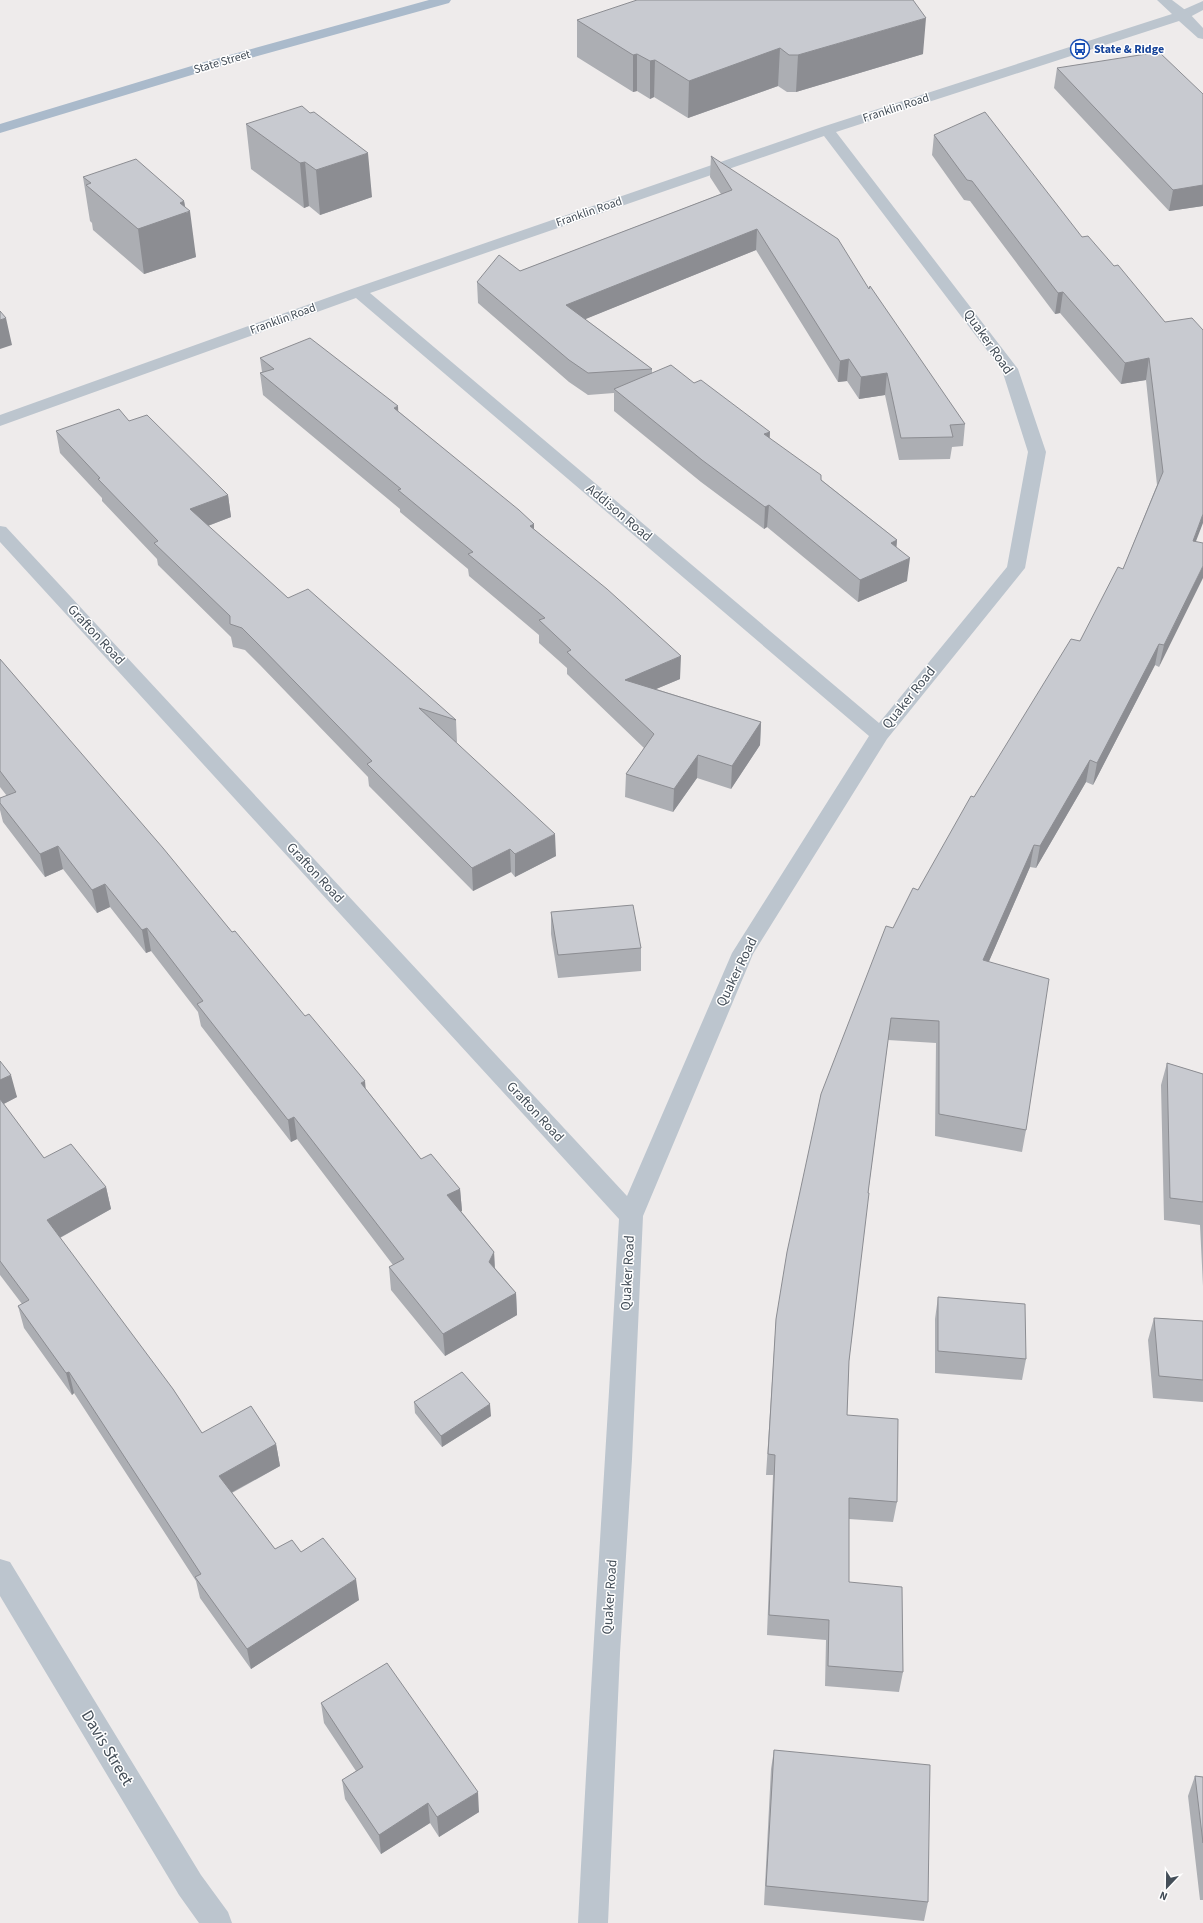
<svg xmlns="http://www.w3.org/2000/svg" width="1203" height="1923" font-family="'Source Sans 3',sans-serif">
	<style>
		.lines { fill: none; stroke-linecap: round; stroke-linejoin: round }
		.service { fill: #bcc5ce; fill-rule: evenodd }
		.minor { fill: #bcc5ce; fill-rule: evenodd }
		.primary { fill: #aabacb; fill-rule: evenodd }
		.wall { fill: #acaeb3 }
		.shaded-wall { fill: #8c8d92 }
		.building { fill: #c8cad0; stroke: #8c8d92 }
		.labels { text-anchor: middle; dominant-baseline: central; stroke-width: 3; stroke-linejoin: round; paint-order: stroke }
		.far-transit-label { font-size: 12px; font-weight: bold; fill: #164399; stroke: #fff; text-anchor: start }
		.far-street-label { font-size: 12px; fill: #444e58; stroke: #fff }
		.street-label { font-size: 14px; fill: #444e58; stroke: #fff }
		.near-street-label { font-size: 17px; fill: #444e58; stroke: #fff }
	</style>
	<rect width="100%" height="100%" fill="#eeebeb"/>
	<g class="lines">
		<path class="service" d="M1203,1v9l-15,8h-10l-2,-3 2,-3z"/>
		<path class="minor" d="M1157,0h15l16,12 15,16v11l-5,-1 -19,-17 -343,111 182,237 28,83 -21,116 -138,171 -134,215 -110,262 -11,243 -12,194 -12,270h-30c12,-235 28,-469 41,-704l-619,-677v-16l6,1 621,669 105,-243 137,-217 -513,-438 -356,128v-11l352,-126 470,-162 350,-113zM824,136l178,234 26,82 -21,115 -128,156 -509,-430z
			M0,1559l10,3 191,313 27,37 4,11h-33l-20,-28 -179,-299z"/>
		<path class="primary" d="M429,0h22l-2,3 -231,64 -218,66v-9l208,-63z"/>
	</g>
	<path class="wall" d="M577,20l346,34 -127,38h-9l-9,-6 -90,32 -34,-21 -4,2 -13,-8 -4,1 -56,-35z
		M1057,68l146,26v112l-34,5 -115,-123z
		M310,113l62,84 -52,18 -11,-9 -5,2 -53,-39 -5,-45z
		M934,135l148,102 32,29 51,56 31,219 -37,126 -4,-2 -62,120 -7,-3 -50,86 -6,-1 -41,94 37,169 -4,22 -87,-16 1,-93 -48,-3 -20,153 -19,168 -2,54 50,87 -4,20 -44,-3v63l54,90 -4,20 -74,-6 1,-46 -59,-5 6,-160h-7l10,-156 117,-391 25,-38 56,-93 106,-156 43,-72 34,-84 -11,-105 -25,4 -61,-71 -5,1 -85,-113 -6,-1 -32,-45z
		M711,156l158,133 96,135 -2,22 -11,1 -2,12 -51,1 -14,-65 -26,4 -12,-18 -9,1 -82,-132 -171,69 67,50v4l118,66 127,101 -1,8 11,33 -49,21 -91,-75 -3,2 -63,-47 -87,-71v-18l-26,2 -19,-13 -91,-79 -1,-21 43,-11 201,-77 -11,-17z
		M83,177l101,24 12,56 -52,17 -51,-44 -1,-7 -2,-2z
		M260,358l138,53 136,113v5l146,150 -24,10 105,33 -1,23 -29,44 -34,-11 -24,34 -48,-15 1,-23 18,-26 -77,-74v-6l-28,-25v-8l-70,-59 -1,-7 -68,-57v-3l-137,-114 -3,-22 2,-1z
		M129,421l99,74 3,22 -23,9 80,72 168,122 1,22h-1l100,114 -41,21 -4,-5 -38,19 -104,-105 -1,-9 -108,-112 -15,-15 -12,-3 -2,-10 -73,-72 -1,-6 -55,-58v-3l-42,-45 -4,-22z
		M0,659l232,273 134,157 55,70 39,30 2,22h-1l33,41 1,16 21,25 1,22 -72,41 -54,-66 -2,-23 4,-2 -96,-126 -6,3 -90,-116 -3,-14 -47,-61 -5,2 -36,-46 -13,6 -34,-44 -18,8 -42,-55 -3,-12v-12l7,-2 -7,-9z
		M551,912l90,36v23l-83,7 -7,-44z
		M0,1061l17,36 -14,7 41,54 62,29 5,22 -51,29 142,195 74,11 4,22 -48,27 43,56 26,3 58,48 -108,69 -51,-71 -4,-17 -122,-188 -2,2 -48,-67 -6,-22 4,-2 -22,-29z
		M1167,1063l36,11v212l-3,-61 -36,-5 -3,-135z
		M938,1297l88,62 -4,21 -87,-7v-54z
		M1154,1318l49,3v81l-50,-4 -5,-58z
		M414,1402l77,14 -49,31 -27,-34z
		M321,1703l158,109 -40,25 -9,-14 -49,31 -36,-55 -3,-19 14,-9 -32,-48z
		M774,1750l154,152 -4,19 -160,-16 7,-136z
		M1195,1776l8,1v123h-3l-12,-104z"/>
	<path class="shaded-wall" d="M926,18l-3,36 -127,38 2,-37z
		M780,48l-2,38 -90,32 1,-37z
		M637,54v37l-4,1v-37z
		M655,60l-1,37 -4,2v-38z
		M368,153l4,44 -52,18 -4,-45z
		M305,162l4,44 -5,2 -4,-45z
		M1203,185v21l-34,5 4,-21z
		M184,201l2,12 4,-2 6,46 -52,17 -6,-45 42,-26z
		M757,229l-1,21 -190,77v-22z
		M1063,292l-3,21 -5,1 3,-21z
		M6,318l6,27 -12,4v-29z
		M1149,358l-3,22 -25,4 4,-21z
		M849,359l-2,22 -9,1 2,-21z
		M887,373l-2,22 -26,4 2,-22z
		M398,406l1,22 -5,-20z
		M770,432l-1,22 -5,-20z
		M228,495l3,22 -37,14 -4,-22z
		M769,505l-2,22 -3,2 1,-22z
		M1203,514v9l-15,39 5,-21z
		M534,524v22l-4,-20z
		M897,540l-2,23 -4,-20z
		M910,558l-3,23 -49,21 2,-22z
		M1203,566v12l-44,89 5,-22z
		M1159,644l-4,21 -62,120 4,-22z
		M681,656l-1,23 -55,23v-22z
		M761,722l-1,23 -29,44 1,-23z
		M698,755l-1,23 -24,34 1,-23z
		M1090,760l-4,22 -50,86 4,-22z
		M555,834l1,22 -41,21v-23z
		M1034,845l-4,22 -50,115 3,-22z
		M58,846l5,23 -18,8 -5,-23z
		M510,849l1,23 -38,19 -1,-23z
		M105,884l5,23 -13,6 -5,-23z
		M147,928l4,23 -5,2 -4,-23z
		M11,1075l6,22 -17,9v-26z
		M365,1081l2,22 -6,-20z
		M294,1117l3,22 -6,3 -3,-22z
		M106,1187l5,22 -59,33 -5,-22z
		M460,1189l2,22 -13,6 -2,-22z
		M494,1252l1,23 -6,-13z
		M516,1293l1,22 -72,41 -2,-22z
		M69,1372l5,21 -2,2 -6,-22z
		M490,1404l1,12 -49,31 -1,-11z
		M276,1444l4,22 -57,31 -4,-21z
		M356,1579l3,21 -108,69 -4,-20z
		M478,1792l1,20 -40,25 -2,-20z
		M428,1803l2,20 -49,31 -2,-19z"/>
	<path class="building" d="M637,0h276l13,18 -128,37h-9l-9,-7 -91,33 -34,-21 -5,1 -13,-7 -4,1 -56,-35z
		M1159,52l44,42v91l-30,5 -116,-122z
		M302,106l8,7 4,-1 54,41 -52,17 -11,-8 -5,1 -54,-39z
		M985,112l97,125 6,-1 26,30 4,-1 47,57 27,-4 11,12v184l-10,27 10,2v23l-39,79 -5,-1 -62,119 -7,-3 -50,86 -6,-1 -51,115 66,19 -23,151 -87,-16v-93l-48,-3 -23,175h1l-20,168 -2,54 51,4 -1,83 -48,-4v84l53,5 1,85 -75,-6 1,-46 -60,-5 6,-160 -7,-1 8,-135 11,-67 34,-158 65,-168 7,2 20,-40 5,2 53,-94 3,1 97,-158 9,2 38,-74 5,2 40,-97 -14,-114 -24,5 -62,-71 -5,1 -86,-112 -5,-1 -33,-45z
		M711,156l127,83 31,50 1,-3 95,138 -15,1 3,12 -52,1 -14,-65 -26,4 -12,-18 -9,2 -83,-132 -191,76 86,64 -64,4 -19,-13 -92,-78 22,-27 21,16 212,-81z
		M136,159l48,42 -4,2 10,8 -52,18 -52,-44 5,-2 -8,-6z
		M0,311l6,7 -6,2z
		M310,338l88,68 -4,2 125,102 15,14 -4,2 77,63 74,67 -56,24 136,42 -29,44 -34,-11 -24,34 -48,-15 28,-40 -87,-82 4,-2 -32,-30 6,-2 -77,-64 5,-2 -75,-62 3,-1 -141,-116 14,-4 -14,-11z
		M671,365l23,18 7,-3 69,52 -6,2 57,41v5l76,60 -6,3 19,15 -50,22 -91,-75 -4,2 -63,-47 -88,-71z
		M119,409l10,12 18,-6 81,80 -38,14 98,89 20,-9 148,131 -37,-12 136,126 -40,20 -5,-5 -38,19 -105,-104 5,-3 -115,-118 -15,-15 -12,-4v-8l-76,-73 4,-2 -60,-62 2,-1 -44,-47z
		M0,659l163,189 69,84 3,-1 70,85 4,-2 56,67 -4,2 60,76 10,-5 29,35 -13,6 47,57 -5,10 27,31 -73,41 -54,-67 15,-8 -110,-142 -6,3 -91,-116 6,-3 -56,-73 -5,2 -37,-46 -13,6 -34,-44 -18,8 -40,-51v-5l16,-6 -16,-21z
		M633,905l8,43 -83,7 -7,-43z
		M0,1061l11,14 -11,5z
		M1167,1063l36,11v128l-33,-4z
		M0,1099l44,59 27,-14 35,43 -59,33 126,169 29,44 49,-27 25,38 -57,32 56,73 17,-9 9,12 22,-14 33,41 -109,70 -52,-72 6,-3 -132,-202 -3,1 -48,-67 11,-6 -29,-39z
		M938,1297l87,7 1,55 -88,-8z
		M1154,1318l49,3v59l-44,-4z
		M462,1372l28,32 -49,32 -27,-34z
		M387,1663l91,129 -41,25 -9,-14 -49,32 -37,-55 21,-13 -42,-64z
		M774,1750l156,15 -2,137 -162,-16z
		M1195,1776l8,1v66z"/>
	<defs>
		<g id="bus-ring" transform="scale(1)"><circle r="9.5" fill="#fff" stroke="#1a4fb4" stroke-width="1.5"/><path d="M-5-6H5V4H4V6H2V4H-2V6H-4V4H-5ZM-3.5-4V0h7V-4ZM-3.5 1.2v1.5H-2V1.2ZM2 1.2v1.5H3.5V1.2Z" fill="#1a4fb4"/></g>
	</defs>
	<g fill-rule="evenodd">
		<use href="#bus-ring" x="1080" y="49"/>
	</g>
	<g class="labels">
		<g class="far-transit-label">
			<text x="1094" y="49">State &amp; Ridge</text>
		</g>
		<g class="far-street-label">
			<text transform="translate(222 62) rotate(-16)">State Street</text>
			<text transform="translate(896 108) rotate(-18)">Franklin Road</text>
			<text transform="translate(589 212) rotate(-19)">Franklin Road</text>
			<text transform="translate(283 319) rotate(-20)">Franklin Road</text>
		</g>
		<g class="street-label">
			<text transform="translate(988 342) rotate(55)">Quaker Road</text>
			<text transform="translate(619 513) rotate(40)">Addison Road</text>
			<text transform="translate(96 635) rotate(47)">Grafton Road</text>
			<text transform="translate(909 698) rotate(-51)">Quaker Road</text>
			<text transform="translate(315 873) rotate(47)">Grafton Road</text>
			<text transform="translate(737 972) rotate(-64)">Quaker Road</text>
			<text transform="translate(535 1112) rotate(47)">Grafton Road</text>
			<text transform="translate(628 1273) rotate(-87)">Quaker Road</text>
			<text transform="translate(610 1597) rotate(-86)">Quaker Road</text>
		</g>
		<g class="near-street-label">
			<text transform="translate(107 1748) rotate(59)">Davis Street</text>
		</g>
	</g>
	<g transform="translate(1167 1887) rotate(202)" stroke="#ffffff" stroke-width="3" paint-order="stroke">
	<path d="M0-3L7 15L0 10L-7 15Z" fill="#444e58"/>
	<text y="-6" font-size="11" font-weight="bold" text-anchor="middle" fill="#444e58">N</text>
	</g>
</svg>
